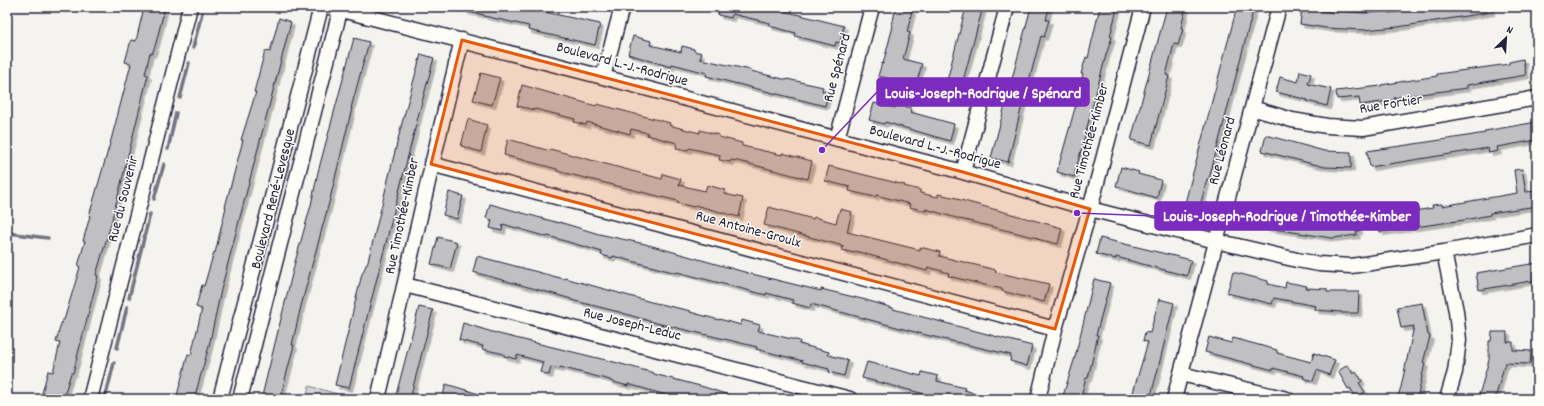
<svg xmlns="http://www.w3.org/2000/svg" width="1544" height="406" font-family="Dekko,sans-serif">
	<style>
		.green { fill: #d5d4d5; stroke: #7c7b88 }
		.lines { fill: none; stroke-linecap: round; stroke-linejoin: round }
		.stream { stroke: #757582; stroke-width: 3.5 }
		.building { fill: #c0bfc2; stroke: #22223b; filter: url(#shadow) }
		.street-casing { stroke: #22223b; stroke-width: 17 }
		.street { stroke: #fdfcf7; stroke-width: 14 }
		.marked { fill: #e8590c; fill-opacity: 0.2; stroke: #e8590c; stroke-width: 3; stroke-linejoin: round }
		.labels { text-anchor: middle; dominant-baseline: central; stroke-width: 3; stroke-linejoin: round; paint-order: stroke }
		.street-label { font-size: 15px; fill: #22223b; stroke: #fdfcf7 }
		.leader { fill: none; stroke: #7b2cbf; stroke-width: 1.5 }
		.callout-dot { fill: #7b2cbf; stroke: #fdfcf7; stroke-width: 1.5 }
		.callout { fill: #7b2cbf; stroke: #7b2cbf; stroke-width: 1.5 }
		.callout-label { font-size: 16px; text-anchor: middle; font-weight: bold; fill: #fff }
	</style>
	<defs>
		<filter id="shadow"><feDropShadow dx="3.5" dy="3.5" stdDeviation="0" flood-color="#0004"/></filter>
	</defs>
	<rect width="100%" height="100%" fill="#f4f3ef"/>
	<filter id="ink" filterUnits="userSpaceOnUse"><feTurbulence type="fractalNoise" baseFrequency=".025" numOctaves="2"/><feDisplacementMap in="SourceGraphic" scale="8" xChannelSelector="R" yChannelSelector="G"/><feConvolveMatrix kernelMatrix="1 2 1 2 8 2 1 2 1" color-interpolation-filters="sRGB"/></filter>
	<g filter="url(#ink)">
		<path class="green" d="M309,386l46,13h-49z"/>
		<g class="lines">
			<path class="stream" d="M193,48l9,-35
				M180,98l9,-35
				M168,149l8,-36
				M154,199l10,-35
				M7,233l41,5
				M129,298l21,-84
				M117,348l10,-41
				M105,399l9,-36"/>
		</g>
		<path class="building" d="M144,7h21l-9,36 -4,11 -2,-1 -5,21 3,1 -37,149 -15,51 2,1 -25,97h-2l-8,26h-19l2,-5 -4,-1 6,-22 5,1 7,-29 -4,-1 6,-22h2l16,-53 -2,-1 7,-25h-2l7,-25h-1l22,-76 20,-76 -6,-2 6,-22 5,1z
			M465,7h57l78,17 -5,21 -67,-15 1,-4 -45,-10v-1l-19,-4z
			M719,7h49l76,19 -4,17 -4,-1 -1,4 -40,-10 1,-3 -27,-7 1,-3 -38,-9 -1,4 -13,-3z
			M896,7l16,4 -5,21 3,1 -7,26 19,5 -6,21 -38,-9 4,-13 1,1 10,-38 -1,-1z
			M966,7h17l-23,85 -15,-4z
			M1031,7h18l-3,13h3l-5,17 -3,-1 -13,49h-1l-19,77 -17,-4z
			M1100,7h8l9,2 -7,27 2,1 -6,18 -32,122 -17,-5 20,-71h-1l7,-27h-2l5,-17 2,1z
			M1167,7h19l-5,21 2,1 -5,16 -4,-1 -8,31 3,1 -18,69 -20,-5z
			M1237,7h17l-45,172h-2l-7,28 -15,-4z
			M1429,7h62v5l-93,15 -35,3 -37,-2 -26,-4 2,-16 35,5v-2l29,2 23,-2v2z
			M279,18l12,4 -70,268 -12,56 -15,53h-18l12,-45 3,1 11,-46 -6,-2 6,-22 2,1 10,-34 1,1 11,-46h-1l18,-67h-2l15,-48h-2l11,-41 5,1z
			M633,36l18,5 -1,4 31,7 1,-6 12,3v2l8,2 -2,6 51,11v1l36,9v-1l36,8 -1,4 6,1 -3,14 -119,-30 1,-3 -35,-9 -1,3 -43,-13z
			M354,38l15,4 -18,66h1l-22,91 -29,107 -9,39h2l-14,54h-7l-11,-3 33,-134 16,-57 7,-33z
			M421,54l13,4 -15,55 -70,275 -14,-3 27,-111 6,-13 34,-138z
			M1523,59l3,16 -59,10v3l-62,8 -11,2 1,2 -35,5 -1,-8 -22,2 -1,-8 45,-5v-1l56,-9v-2l72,-10v-2z
			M1300,71l11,3 -3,10 23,5 -4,17 -20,-5 1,-1 -32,-8 4,-15 18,5z
			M481,73l19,5 -8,27 -19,-5z
			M522,85l74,21 1,-2 73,19 -1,2 11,3 20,5v-3l19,5v2l23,6v3l40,9v-2l30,8 -4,18 -70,-18 -7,-1 -1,2 -11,-2 1,-5 -31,-7 -1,2 -12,-2 1,-5 -30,-8 1,-2 -17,-4 -1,5 -43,-12 -1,3 -12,-3 1,-3 -40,-10v1l-18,-4z
			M874,103l21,5 1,-4 15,4 -1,4 44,12 -4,17 -65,-19 -1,2 -15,-4z
			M468,119l19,6 -6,27 -20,-6z
			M1537,122v18l-40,7 1,4 -9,2 -1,-5 -118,19 -3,-16 94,-14 24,-4v-2z
			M1266,135l58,16 27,1v16l-26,-1 -63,-16z
			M508,139l42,12v-2l112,30 1,-5 18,5 -2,6 26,6 2,-6 18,5 -1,4 19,4 -4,19 -44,-12 -1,2 -17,-4 1,-2 -121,-30v-2l-53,-14z
			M829,166l76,19 -1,1 16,4v3l18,4v-3l19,4v1l105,29 -4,16 -21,-5 1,-1 -78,-19 -34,-10v2l-17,-4 1,-3 -34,-9 -1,2 -26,-6 1,-4 -25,-6z
			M1121,167l18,5 -1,2 23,6 -4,18 -41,-12z
			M1522,169l4,23 11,-1v15l-47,7v2l-26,5 -84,12 -3,-15 56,-9 -1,-3 10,-1v2l75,-13 -3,-23z
			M449,192l14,4 -6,23 -14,-4z
			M490,204l69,19v-1l40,12 46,10 103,29 73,18v-2l45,11 27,8v1l139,37 -5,20 -17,-5 1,-6 -85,-20 -115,-31 -1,4 -18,-5 1,-3 -27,-7v2l-89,-23 -1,1 -63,-17 -1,2 -11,-3 1,-3 -54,-16 -1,1 -44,-13 -1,7 -12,-3 2,-8 -6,-2z
			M1252,205l50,12v1l40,5v-4l16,-2 1,14h-3l1,4 -25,3 -65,-10 -19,-6z
			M769,207l44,12 1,-2 22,6 4,-14 12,3 -5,20 73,18v-3l20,5 -1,4 57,14 -1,2 54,12 -5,18 -42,-11v-2l-54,-13 1,-3 -21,-6 -1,4 -72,-20 -1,2 -12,-3 1,-4h-3v-1l-76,-20z
			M438,237l19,5 -7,27 -19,-5z
			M1100,238l91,22 -4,16 -71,-19v2l-20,-5z
			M477,256l87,23 1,-1 86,24 40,9 -1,1 29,8v-1l22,6 1,-5 18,5 -2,6 42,10 -1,3 30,8 -1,3 20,5 -4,16 -15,-4v-3l-27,-7 1,-1 -47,-12 1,-2 -24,-6 -77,-18 -37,-11 -48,-12v-1l-17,-5 -81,-22z
			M1537,263v17l-58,10 -3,-17z
			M1233,272l35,9v3l17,4 1,-6 21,4 -1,2 21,1v3h32l-1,21h-16v-1l-27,-2 1,-4 -42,-8 -2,6 -45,-11z
			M1094,279l16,4 -14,52h2l-10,43h-2l-6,21h-18l13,-42z
			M1159,299l15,4 -17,70 -7,26h-19l17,-57 -5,-1 2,-9 5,1z
			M1422,303l6,32 2,1 -7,27h2l-7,32 -1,4h-20l4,-12 13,-61 -13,2 -4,-21z
			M419,307l14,3 -23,89 -14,-4z
			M463,323l36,11 115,28 40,11v1l50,13 31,10v2h-55l-52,-15v2l-18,-5v-1l-50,-13v2l-9,-2 -2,8 -9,-3 3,-10 -26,-7 -1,4 -12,-3v-2l-22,-5 1,-3 -24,-6z
			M1492,332h15v10h6v8l18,1 -1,13 -25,-1 -10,36h-17l11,-39v-19h2z
			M1209,337l22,6 2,-5 44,12v3l34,9 3,-9 21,7 -6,15 -12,-5 -4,11 -10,-3 1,-2 -31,-8v2l-68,-18z
			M867,362l54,14 1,-4 16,4 -1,5 28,7 -1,2 22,6 -1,3h-41l-82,-21z
			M1348,365l5,9 3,-2 6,9 -3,2 6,9 -9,5 -6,-9 -2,1 -10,-18z
			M446,384l43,13 -1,2h-46z"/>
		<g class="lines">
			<g class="street-casing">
				<path id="street" d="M330,7l273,70 360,95 127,37 126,32 81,19 22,4 32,2 93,-14 93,-17
					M603,77l19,-70
					M1252,108l40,12 35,6 36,2 174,-30
					M837,139l35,-132
					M431,164l624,165
					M963,172l44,-165
					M1444,252l12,59 3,29 -4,32 -8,27
					M405,285l445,114
					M1181,374l106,25
					M90,399l100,-392
					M220,399l101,-392
					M240,399l101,-392
					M378,399c28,-119 54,-239 84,-359
					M1038,399l17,-70 35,-120 53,-202
					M1174,399l105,-392"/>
			</g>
			<use href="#street" class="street"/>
		</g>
	</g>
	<path class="marked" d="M462,40l501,132 127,37 -35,120 -624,-165z"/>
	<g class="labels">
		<g class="street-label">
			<text transform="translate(622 65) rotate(15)">Boulevard L.-J.-Rodrigue</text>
			<text transform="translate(838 68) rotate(-75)">Rue Spénard</text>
			<text transform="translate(1391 105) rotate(-9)">Rue Fortier</text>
			<text transform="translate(1090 141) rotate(-75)">Rue Timothée-Kimber</text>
			<text transform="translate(935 148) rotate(15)">Boulevard L.-J.-Rodrigue</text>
			<text transform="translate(1223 151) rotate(-75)">Rue Léonard</text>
			<text transform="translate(124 199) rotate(-76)">Rue du Souvenir</text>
			<text transform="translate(274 199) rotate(-76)">Boulevard René-Levesque</text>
			<text transform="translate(403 216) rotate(-78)">Rue Timothée-Kimber</text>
			<text transform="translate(748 230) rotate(15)">Rue Antoine-Groulx</text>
			<text transform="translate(632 325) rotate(14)">Rue Joseph-Leduc</text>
		</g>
	</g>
	<path class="leader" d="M822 150L877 92M1077 213L1155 216"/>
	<g class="callout-dot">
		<circle cx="822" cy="150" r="4"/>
		<circle cx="1077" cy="213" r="4"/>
	</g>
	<g class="callout">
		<rect x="877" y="78" width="212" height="28" rx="4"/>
		<rect x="1155" y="202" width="264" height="28" rx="4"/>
	</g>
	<g class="callout-label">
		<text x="983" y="98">Louis-Joseph-Rodrigue / Spénard</text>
		<text x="1287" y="221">Louis-Joseph-Rodrigue / Timothée-Kimber</text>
	</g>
	<rect width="1544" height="406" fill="none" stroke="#fdfcf7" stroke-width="24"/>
	<rect x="12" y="12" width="1520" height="382" fill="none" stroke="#22223b" stroke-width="1.5" filter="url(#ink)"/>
	<g transform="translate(1506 38) rotate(25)" stroke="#fdfcf7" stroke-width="3" paint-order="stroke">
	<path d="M0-3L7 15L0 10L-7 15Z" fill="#22223b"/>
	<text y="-6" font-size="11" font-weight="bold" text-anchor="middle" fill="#22223b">N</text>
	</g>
</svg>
